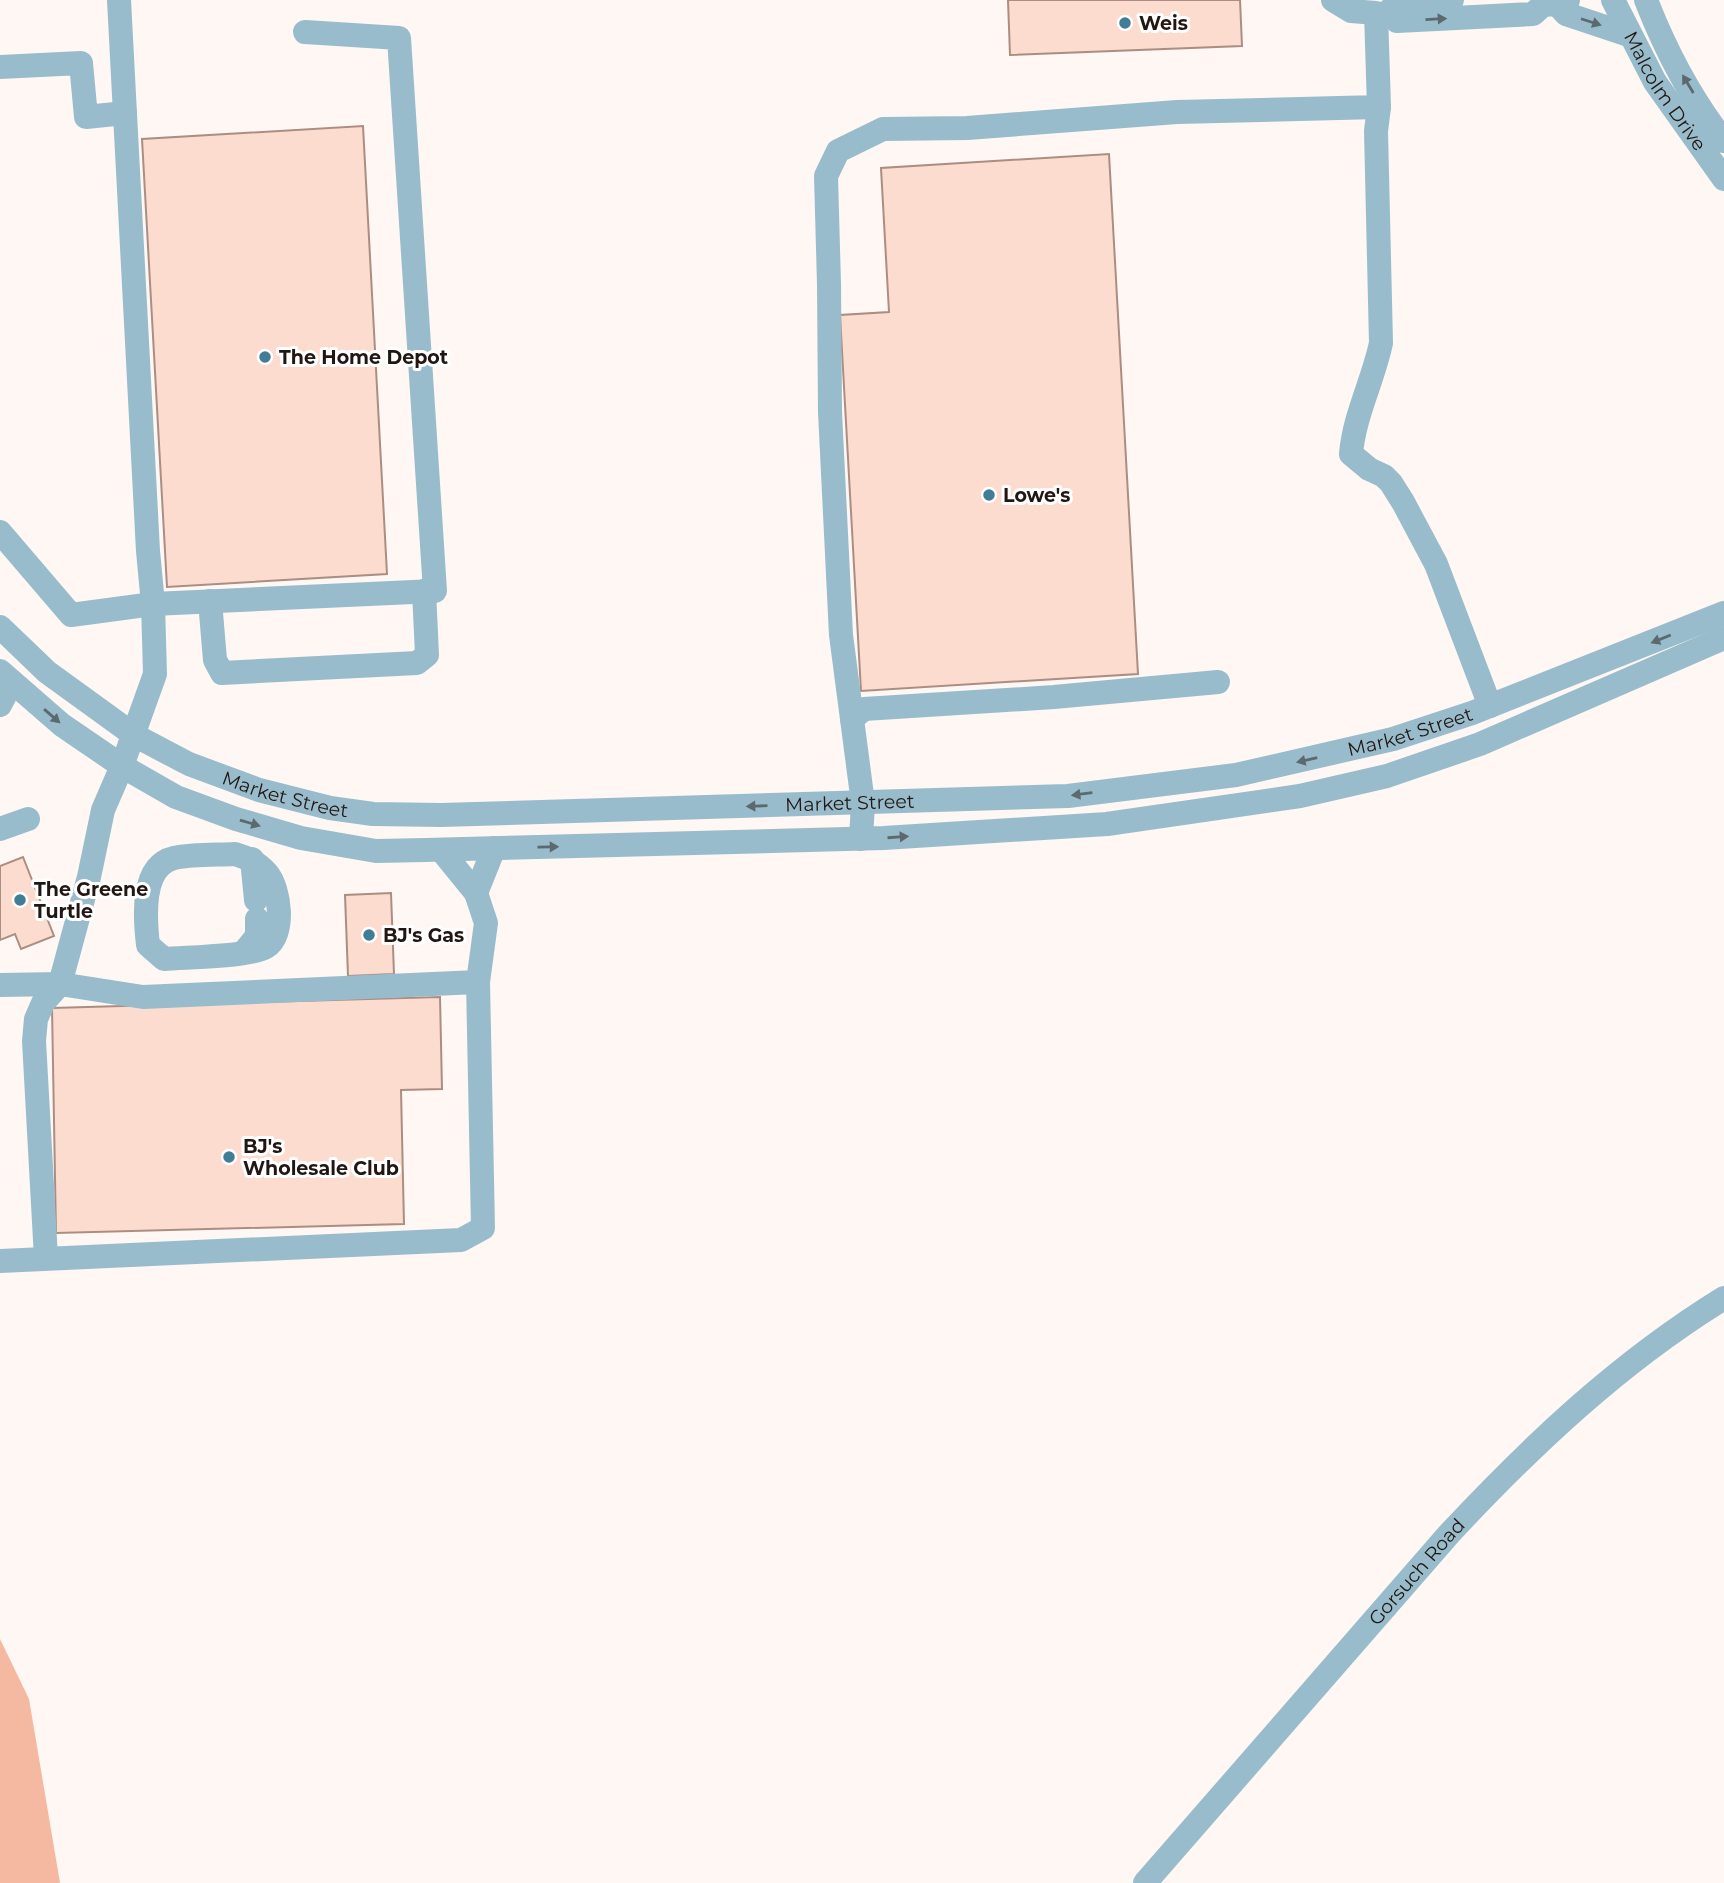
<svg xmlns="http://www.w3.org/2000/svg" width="1724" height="1883" font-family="Montserrat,sans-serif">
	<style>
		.green { fill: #f5b8a1 }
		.building { fill: #fcdccf; stroke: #ab8e83; stroke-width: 2 }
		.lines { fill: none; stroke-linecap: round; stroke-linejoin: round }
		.minor { stroke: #98bccb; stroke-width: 24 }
		.oneway { fill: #5c696e }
		.poi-dot { fill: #417e95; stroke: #fff; stroke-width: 2.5 }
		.labels { text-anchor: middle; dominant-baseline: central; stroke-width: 6; stroke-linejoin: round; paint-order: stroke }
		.poi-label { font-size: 19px; font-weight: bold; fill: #211612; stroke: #fff; text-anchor: start }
		.street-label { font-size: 19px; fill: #211612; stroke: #fff }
	</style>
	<rect width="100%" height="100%" fill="#fef7f4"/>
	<path class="green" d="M0,1639l29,60 31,184h-60z"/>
	<path class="building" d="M1008,0h232l2,46 -232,9z
		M363,126l24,448 -220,13 -25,-448z
		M1109,154l29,520 -277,17 -21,-376 49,-3 -8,-144z
		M23,857l31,79 -33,13 -6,-15 -15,6v-74z
		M391,893l3,81 -46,2 -3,-81z
		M440,997l2,92 -41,1 3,134 -348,9 -4,-225z"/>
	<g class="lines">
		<g class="minor">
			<path d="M1452,0l-56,4 -7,7 8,10 136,-7 10,-9 14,-1 11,-4"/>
			<path id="s1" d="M1613,0l42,82 69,97"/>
			<path d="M1646,0c19,49 46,100 78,141"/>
			<path d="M1557,4l9,10 63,21"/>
			<path d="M0,67l81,-4 5,54 39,-4"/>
			<path d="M1379,107l-3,24 5,212c-8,38 -27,73 -30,111l18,15 15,7 7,7 12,19 33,62 54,142"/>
			<path d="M0,532l71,83 82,-11 282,-13 -36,-553 -94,-6"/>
			<path d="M210,601l5,59 7,13 195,-10 10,-8 -3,-64"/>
			<path id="s2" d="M0,627l47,45 87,63 55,29 70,26 71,18 43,6 68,1 627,-19 168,-21 157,-36 79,-26 252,-100"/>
			<path d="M0,671l62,54 60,41 54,31 60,22 65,19 75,13 50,-1 458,-12 223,-14 193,-28 87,-20 93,-32 244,-106"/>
			<path d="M0,705l12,-23"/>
			<path d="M852,719l-11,-84 -11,-223 -1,-128 -3,-108 12,-25 45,-22 84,-1 210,-16 202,-5 -3,-94 -25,-2 -18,-11"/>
			<path d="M0,829l28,-10"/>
			<path d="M861,839l2,-36 -11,-84 12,-10 190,-12 164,-15"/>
			<path d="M235,854c13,4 22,8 32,19 13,15 19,62 -1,74 -18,10 -79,10 -102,12l-16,-14c-3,-26 -8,-79 26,-87 19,-4 41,-3 61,-4z"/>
			<path d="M252,859l4,41"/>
			<path d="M476,893l18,-45"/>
			<path d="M244,952l13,-16v-17"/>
			<path d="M0,985l60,-1 83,13 335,-15 8,-59 -10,-30 -35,-43"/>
			<path d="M46,1258l-12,-217 2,-22 7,-16 17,-19 29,-107 14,-67 19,-44 33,-92 -2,-70 -5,-53 -29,-551"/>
			<path d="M0,1261l461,-21 22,-12 -5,-246"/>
			<path id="s3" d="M1145,1883l304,-349c83,-89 171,-172 275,-236"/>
		</g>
	</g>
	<defs><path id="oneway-solid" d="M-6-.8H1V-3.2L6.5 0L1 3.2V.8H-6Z" transform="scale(1.75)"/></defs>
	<g class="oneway">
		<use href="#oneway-solid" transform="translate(1436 19) rotate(-3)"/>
		<use href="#oneway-solid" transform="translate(1591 22) rotate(18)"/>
		<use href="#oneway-solid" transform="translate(1688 84) rotate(-121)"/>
		<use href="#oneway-solid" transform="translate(1661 639) rotate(158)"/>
		<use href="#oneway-solid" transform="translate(52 716) rotate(41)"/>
		<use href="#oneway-solid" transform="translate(1307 760) rotate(167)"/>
		<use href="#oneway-solid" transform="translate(1082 794) rotate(173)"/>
		<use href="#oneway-solid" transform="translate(757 806) rotate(178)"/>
		<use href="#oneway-solid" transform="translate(250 823) rotate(16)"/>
		<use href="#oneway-solid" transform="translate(898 837) rotate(-4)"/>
		<use href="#oneway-solid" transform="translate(548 847) rotate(-1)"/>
	</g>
	<g class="poi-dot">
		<circle cx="1125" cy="23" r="7"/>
		<circle cx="265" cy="357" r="7"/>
		<circle cx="989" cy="495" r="7"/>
		<circle cx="20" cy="900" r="7"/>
		<circle cx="369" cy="935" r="7"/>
		<circle cx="229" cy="1157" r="7"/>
	</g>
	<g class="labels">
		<g class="poi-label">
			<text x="1139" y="23">Weis</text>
			<text x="279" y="357">The Home Depot</text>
			<text x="1003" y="495">Lowe's</text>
			<text x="34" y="889">The Greene<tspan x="34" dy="22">Turtle</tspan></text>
			<text x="383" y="935">BJ's Gas</text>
			<text x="243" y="1146">BJ's<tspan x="243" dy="22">Wholesale Club</tspan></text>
		</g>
		<g class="street-label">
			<text stroke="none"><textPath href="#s1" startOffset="105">Malcolm Drive</textPath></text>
			<text stroke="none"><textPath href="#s2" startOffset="1470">Market Street</textPath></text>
			<text stroke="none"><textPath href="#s2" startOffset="336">Market Street</textPath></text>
			<text stroke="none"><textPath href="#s2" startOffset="903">Market Street</textPath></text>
			<text stroke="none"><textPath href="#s3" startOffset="413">Gorsuch Road</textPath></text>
		</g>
	</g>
</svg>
